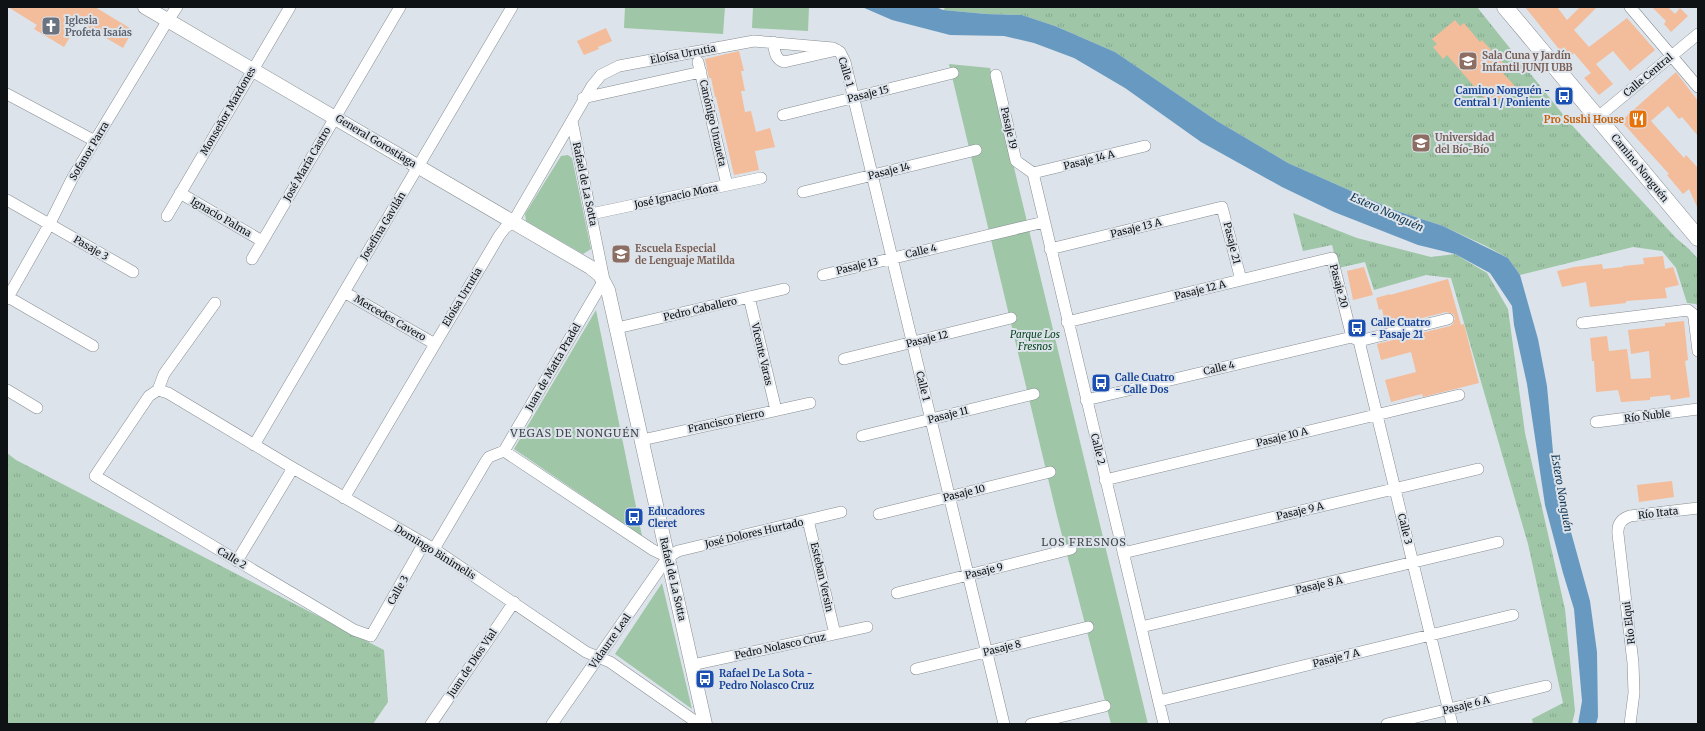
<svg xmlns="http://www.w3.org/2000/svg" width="1705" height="731" font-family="Merriweather,serif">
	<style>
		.grass { fill: url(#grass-tufts) }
		.green { fill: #9ec6a7 }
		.water { fill: #689ac1 }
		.building { fill: #f3bc9a }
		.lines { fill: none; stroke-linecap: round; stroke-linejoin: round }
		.minor-casing { stroke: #878e93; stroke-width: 12 }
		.tertiary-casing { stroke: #878e93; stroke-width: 15 }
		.secondary-casing { stroke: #878e93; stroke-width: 17 }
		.minor { stroke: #fff; stroke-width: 11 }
		.tertiary { stroke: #fff; stroke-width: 14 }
		.secondary { stroke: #fff; stroke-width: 16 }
		.labels { text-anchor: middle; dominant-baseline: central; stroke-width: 4; stroke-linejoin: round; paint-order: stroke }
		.worship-label { font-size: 10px; font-weight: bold; fill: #5b616d; stroke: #dde3ea; text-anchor: start }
		.street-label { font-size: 10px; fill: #0f1214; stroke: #dde3ea }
		.education-label { font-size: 10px; font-weight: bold; fill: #785e54; stroke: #dde3ea; text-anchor: start }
		.transit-label { font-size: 10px; font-weight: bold; fill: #164399; stroke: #dde3ea; text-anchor: start }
		.food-label { font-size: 10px; font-weight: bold; fill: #c56008; stroke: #dde3ea; text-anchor: end }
		.park-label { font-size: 10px; font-style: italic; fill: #0a4722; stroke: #dde3ea }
		.water-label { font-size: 11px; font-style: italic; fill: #0e3551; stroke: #dde3ea }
		.neighbourhood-label { font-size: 11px; letter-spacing: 1px; fill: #40464b; stroke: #dde3ea }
	</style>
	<defs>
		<pattern id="grass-tufts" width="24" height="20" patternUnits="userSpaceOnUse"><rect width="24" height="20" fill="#9ec6a7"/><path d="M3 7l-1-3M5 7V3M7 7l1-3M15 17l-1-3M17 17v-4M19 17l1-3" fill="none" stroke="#87a98f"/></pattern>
	</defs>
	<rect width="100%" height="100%" fill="#dde3ea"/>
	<path class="grass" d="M946,7h531l92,115 107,116 13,11 9,10v47l-2,-2 -9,-1 -11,-35 -14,-17 -29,-4 -113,28 -12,-17 -22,-12 -43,-20 -49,-16 -106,-47 -71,-42 -102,-69 -60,-26 -33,-11 -36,-1 -43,-4z
		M1293,213l64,25 74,19 24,-3 32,19 21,36 17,124 40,176 10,102 -3,13h-39l-1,-5 31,-16 -35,-159 -77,-266 -25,-3 -52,15 -9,-28 -27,6 -6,-23 -29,6z
		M7,453l9,7 368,190 4,52 -15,22h-366z"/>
	<path class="green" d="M625,7h100l-2,27 -99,-6z
		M753,7h56l-1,24 -56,-3z
		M949,64l41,4 158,656h-37l-54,-208z
		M568,155l4,3 19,91 -8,5 -57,-33 -1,-7 36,-58z
		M596,310l46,226 -128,-87z
		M662,583l30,126 -77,-55z"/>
	<path class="water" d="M862,7h74l7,3 43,4 36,1 33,11 60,26 102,69 71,42 106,47 49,16 65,32 12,17 18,64 9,47 8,88 35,127 7,51 1,65 -2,7h-18l4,-23 -8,-92 -11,-36 -18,-68 -18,-121 -13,-59 -2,-19 -22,-33 -35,-19 -37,-9 -84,-33 -52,-25 -81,-45 -76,-54 -51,-30 -40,-15 -30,-7 -54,-1 -58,-15z"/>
	<path class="building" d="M8,7h87l38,23 -10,18 -44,-26 -15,25 -30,-18 3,-4z
		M1525,7h32l10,13 13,-13h17l-23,23 15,17 38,-29 28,32 -25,21 -17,-20 -17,13 17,20 -14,11 -15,-17 7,-5 -17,-20 -7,6z
		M1652,7h16l7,7 5,-6 8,8 -17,16 -7,-8 2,-3z
		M1455,20l5,6 4,-3 16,19 2,-2 25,27 -5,5 13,14 -24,20 -44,-51 -4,4 -10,-12 4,-3 -5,-5z
		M606,28l6,13 -14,6 1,2 -15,6 -7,-14z
		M739,51l5,20h-3l4,20h-4l4,21 6,-1 5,21 14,-4 5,19 -20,4 4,19 -25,5 -18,-78h-1l-4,-19h-2l-4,-19z
		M1676,72l22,29v35l-16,-19 -3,2 -11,-13 -17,15 33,37 2,-3 12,13v41l-9,-20 -6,5 -16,-19 2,-1 -48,-53z
		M1663,256l2,13 8,-2 6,18 -14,3 2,10 -41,3v2l-36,4 -4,-25 -24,5 -5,-16 17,-4 28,-3 1,5 20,-2v-1l21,-2 -1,-6z
		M1364,267l9,28 -20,5 -6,-29z
		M1448,279l13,46 3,-1 15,59 -56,14 -1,-3 -31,8 -6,-22 31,-8 -5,-20 -30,8 -4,-16 73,-18 3,-2 2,-6 -2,-4 -7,-2 -60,15 -4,-18 -3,1 -3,-12 14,-4v1z
		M1684,321l4,39 -3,1 5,36 -19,3 -1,-5 -20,2v3l-29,2 -3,-12 -22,2 -2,-31h-2l-2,-23 17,-2 2,15 18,-2 4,30 20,-1 -2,-27 -18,3 -3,-24 37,-4v-3z
		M1672,481l2,16 -35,5 -2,-17z"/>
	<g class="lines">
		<g class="minor-casing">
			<path id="minor" d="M1630,7l68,80
				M773,42c2,8 1,17 11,20l53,-12
				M698,62l29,123
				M996,75l20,86 17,12
				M7,94l88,47
				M583,98l118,-26
				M783,115l170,-42
				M1598,117l100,-83
				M1033,173l131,551
				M1033,173l112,-27
				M803,192l173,-42
				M180,193l82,48
				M7,200l126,72
				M591,214l170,-36
				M167,216l123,-209
				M1050,249l172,-42 19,73
				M252,259l148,-252
				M823,275l221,-53
				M344,292l91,52
				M8,297l85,49
				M749,297l27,113
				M7,299l42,-74 24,-48 95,-157 9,-13
				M1067,322l265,-64 20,79
				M1582,323l106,-13 5,4 1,4 4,33
				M617,328l167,-39
				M1352,337l7,4 1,4 92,379
				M1359,341l89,-22
				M844,359l167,-41
				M7,390l30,18
				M158,390l10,3 125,75 141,81 152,103 24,10 89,62 6,-1
				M158,390l-9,6 -54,80 259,154 17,6 53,-93
				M158,390l6,-16 51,-71
				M1086,400l266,-63
				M1596,422l102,-13
				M862,436l172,-42
				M642,440l168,-37
				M254,445l258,-438
				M504,451l149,99 15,7
				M1105,480l354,-85
				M344,498l155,-262 6,-8 8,-6 79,-136 9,-11 18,-9 135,-25 79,7 7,4 5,10 159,662
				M879,514l171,-42
				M808,520l27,114
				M434,549l52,-88 3,-4 15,-6 100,-171 -32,-159
				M1123,553l355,-84
				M237,561l56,-93
				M897,593l174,-44
				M1141,627l357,-85
				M692,665l175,-38
				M916,669l172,-42
				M1159,701l354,-86
				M431,724l83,-122
				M552,724l116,-167 10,-6 163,-39
				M1031,724l74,-18
				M1387,724l159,-38
				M1630,724l4,-31 -1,-30 -15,-129c-1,-9 3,-15 12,-18l68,-8"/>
		</g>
		<g class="tertiary-casing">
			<path id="tertiary" d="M145,7l445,260 10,8 8,15 97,434"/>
		</g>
		<g class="secondary-casing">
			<path id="secondary" d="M1505,7l193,231"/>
		</g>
		<use href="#minor" class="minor"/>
		<use href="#tertiary" class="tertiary"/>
		<use href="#secondary" class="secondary"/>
	</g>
	<defs>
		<g id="church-square" transform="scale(1)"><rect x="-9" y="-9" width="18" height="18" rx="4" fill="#6b7280" stroke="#dde3ea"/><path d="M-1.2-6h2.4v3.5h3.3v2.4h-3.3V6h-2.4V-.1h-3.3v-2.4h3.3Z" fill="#fff"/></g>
		<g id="school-square" transform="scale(1)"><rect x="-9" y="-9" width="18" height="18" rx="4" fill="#8d6e63" stroke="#dde3ea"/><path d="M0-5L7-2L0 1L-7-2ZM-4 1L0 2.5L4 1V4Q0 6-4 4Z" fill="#fff"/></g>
		<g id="bus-square" transform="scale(1)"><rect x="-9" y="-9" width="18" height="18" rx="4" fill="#1a4fb4" stroke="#dde3ea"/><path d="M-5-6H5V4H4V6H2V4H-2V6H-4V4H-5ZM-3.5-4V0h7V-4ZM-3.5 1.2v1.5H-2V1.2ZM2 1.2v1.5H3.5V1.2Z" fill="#fff"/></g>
		<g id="restaurant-square" transform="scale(1)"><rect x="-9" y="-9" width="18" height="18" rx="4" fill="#e8710a" stroke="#dde3ea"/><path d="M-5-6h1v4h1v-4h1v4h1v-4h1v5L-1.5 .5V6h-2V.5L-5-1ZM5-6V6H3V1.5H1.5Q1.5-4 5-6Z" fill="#fff"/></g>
		<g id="university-square" transform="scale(1)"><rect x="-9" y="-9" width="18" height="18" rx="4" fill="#8d6e63" stroke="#dde3ea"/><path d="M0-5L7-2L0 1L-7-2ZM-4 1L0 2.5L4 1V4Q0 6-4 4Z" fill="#fff"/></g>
	</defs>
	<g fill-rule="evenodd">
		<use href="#church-square" x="51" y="26"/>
		<use href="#school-square" x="1468" y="61"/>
		<use href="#bus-square" x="1564" y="96"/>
		<use href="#restaurant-square" x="1638" y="119"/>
		<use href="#university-square" x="1421" y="143"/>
		<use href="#school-square" x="621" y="254"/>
		<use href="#bus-square" x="1357" y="328"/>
		<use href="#bus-square" x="1101" y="383"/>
		<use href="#bus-square" x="634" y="517"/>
		<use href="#bus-square" x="705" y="679"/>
	</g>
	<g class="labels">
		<g class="worship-label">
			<text x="65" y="20">Iglesia<tspan x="65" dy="12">Profeta Isaías</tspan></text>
		</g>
		<g class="street-label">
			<text transform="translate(683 54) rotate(-11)">Eloísa Urrutia</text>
			<text transform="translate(846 72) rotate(73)">Calle 1</text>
			<text transform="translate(1648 75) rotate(-40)">Calle Central</text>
			<text transform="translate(868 94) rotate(-14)">Pasaje 15</text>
			<text transform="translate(228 111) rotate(-60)">Monseñor Mardones</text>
			<text transform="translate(713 123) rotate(77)">Canónigo Unzueta</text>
			<text transform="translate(1009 128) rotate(77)">Pasaje 19</text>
			<text transform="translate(376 141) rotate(31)">General Gorostiaga</text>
			<text transform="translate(89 151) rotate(-59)">Sofanor Parra</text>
			<text transform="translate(1089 160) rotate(-14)">Pasaje 14 A</text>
			<text transform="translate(307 164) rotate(-60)">José María Castro</text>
			<text transform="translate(1640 168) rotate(51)">Camino Nonguén</text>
			<text transform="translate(889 171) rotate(-14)">Pasaje 14</text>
			<text transform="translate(585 184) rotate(78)">Rafael de La Sotta</text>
			<text transform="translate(676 196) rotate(-12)">José Ignacio Mora</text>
			<text transform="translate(221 217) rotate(30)">Ignacio Palma</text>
			<text transform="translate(383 226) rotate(-59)">Josefina Gavilán</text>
			<text transform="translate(1136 228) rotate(-14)">Pasaje 13 A</text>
			<text transform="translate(1232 243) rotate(76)">Pasaje 21</text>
			<text transform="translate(91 248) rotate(30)">Pasaje 3</text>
			<text transform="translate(921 251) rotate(-13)">Calle 4</text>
			<text transform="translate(857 266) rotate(-14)">Pasaje 13</text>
			<text transform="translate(1339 286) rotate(75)">Pasaje 20</text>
			<text transform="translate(1200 290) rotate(-14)">Pasaje 12 A</text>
			<text transform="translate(462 297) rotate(-59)">Eloísa Urrutia</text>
			<text transform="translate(700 309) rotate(-13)">Pedro Caballero</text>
			<text transform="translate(390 318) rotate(30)">Mercedes Cavero</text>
			<text transform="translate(927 339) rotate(-14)">Pasaje 12</text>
			<text transform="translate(762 354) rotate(77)">Vicente Varas</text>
			<text transform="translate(553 367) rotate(-60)">Juan de Matta Pradel</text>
			<text transform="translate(1219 368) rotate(-13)">Calle 4</text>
			<text transform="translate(923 386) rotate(76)">Calle 1</text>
			<text transform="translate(948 415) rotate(-14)">Pasaje 11</text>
			<text transform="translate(1647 416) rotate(-7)">Río Ñuble</text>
			<text transform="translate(726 421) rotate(-12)">Francisco Fierro</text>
			<text transform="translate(1282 437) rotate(-14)">Pasaje 10 A</text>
			<text transform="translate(1098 449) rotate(76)">Calle 2</text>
			<text transform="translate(964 493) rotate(-14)">Pasaje 10</text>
			<text transform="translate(1300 511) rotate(-13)">Pasaje 9 A</text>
			<text transform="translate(1658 513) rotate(-7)">Río Itata</text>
			<text transform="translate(1405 529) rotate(76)">Calle 3</text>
			<text transform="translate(754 533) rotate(-13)">José Dolores Hurtado</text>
			<text transform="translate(435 552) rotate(32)">Domingo Binimelis</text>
			<text transform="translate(232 558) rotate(31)">Calle 2</text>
			<text transform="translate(984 571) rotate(-14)">Pasaje 9</text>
			<text transform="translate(822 577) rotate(77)">Esteban Versin</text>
			<text transform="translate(673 579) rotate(77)">Rafael de La Sotta</text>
			<text transform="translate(1319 585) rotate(-13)">Pasaje 8 A</text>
			<text transform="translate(398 590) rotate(-60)">Calle 3</text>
			<text transform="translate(1629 623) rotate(-97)">Río Elqui</text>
			<text transform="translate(610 641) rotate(-55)">Vidaurre Leal</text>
			<text transform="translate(780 646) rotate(-12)">Pedro Nolasco Cruz</text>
			<text transform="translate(1002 648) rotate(-14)">Pasaje 8</text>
			<text transform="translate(1336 658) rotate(-14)">Pasaje 7 A</text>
			<text transform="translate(472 663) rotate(-56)">Juan de Dios Vial</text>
			<text transform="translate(1466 705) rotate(-14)">Pasaje 6 A</text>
		</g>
		<g class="education-label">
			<text x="1482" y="55">Sala Cuna y Jardín<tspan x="1482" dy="12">Infantil JUNJI UBB</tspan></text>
			<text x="1435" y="137">Universidad<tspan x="1435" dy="12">del Bío-Bío</tspan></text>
			<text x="635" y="248">Escuela Especial<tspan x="635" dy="12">de Lenguaje Matilda</tspan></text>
		</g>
		<g class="transit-label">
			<text x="1550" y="90" text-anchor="end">Camino Nonguén -<tspan x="1550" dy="12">Central 1 / Poniente</tspan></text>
			<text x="1371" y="322">Calle Cuatro<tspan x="1371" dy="12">- Pasaje 21</tspan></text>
			<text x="1115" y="377">Calle Cuatro<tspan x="1115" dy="12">- Calle Dos</tspan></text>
			<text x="648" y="511">Educadores<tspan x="648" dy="12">Cleret</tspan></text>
			<text x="719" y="673">Rafael De La Sota -<tspan x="719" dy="12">Pedro Nolasco Cruz</tspan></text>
		</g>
		<g class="food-label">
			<text x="1624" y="119">Pro Sushi House</text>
		</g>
		<g class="park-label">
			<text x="1035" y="334">Parque Los<tspan x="1035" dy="12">Fresnos</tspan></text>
		</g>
		<g class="water-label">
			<text transform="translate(1387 212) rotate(24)">Estero Nonguén</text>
			<text transform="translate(1562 493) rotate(80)">Estero Nonguén</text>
		</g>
		<g class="neighbourhood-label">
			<text x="575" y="433">VEGAS DE NONGUÉN</text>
			<text x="1084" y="542">LOS FRESNOS</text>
		</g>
	</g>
	<rect width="1705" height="731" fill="none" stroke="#0f1214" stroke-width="16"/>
</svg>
